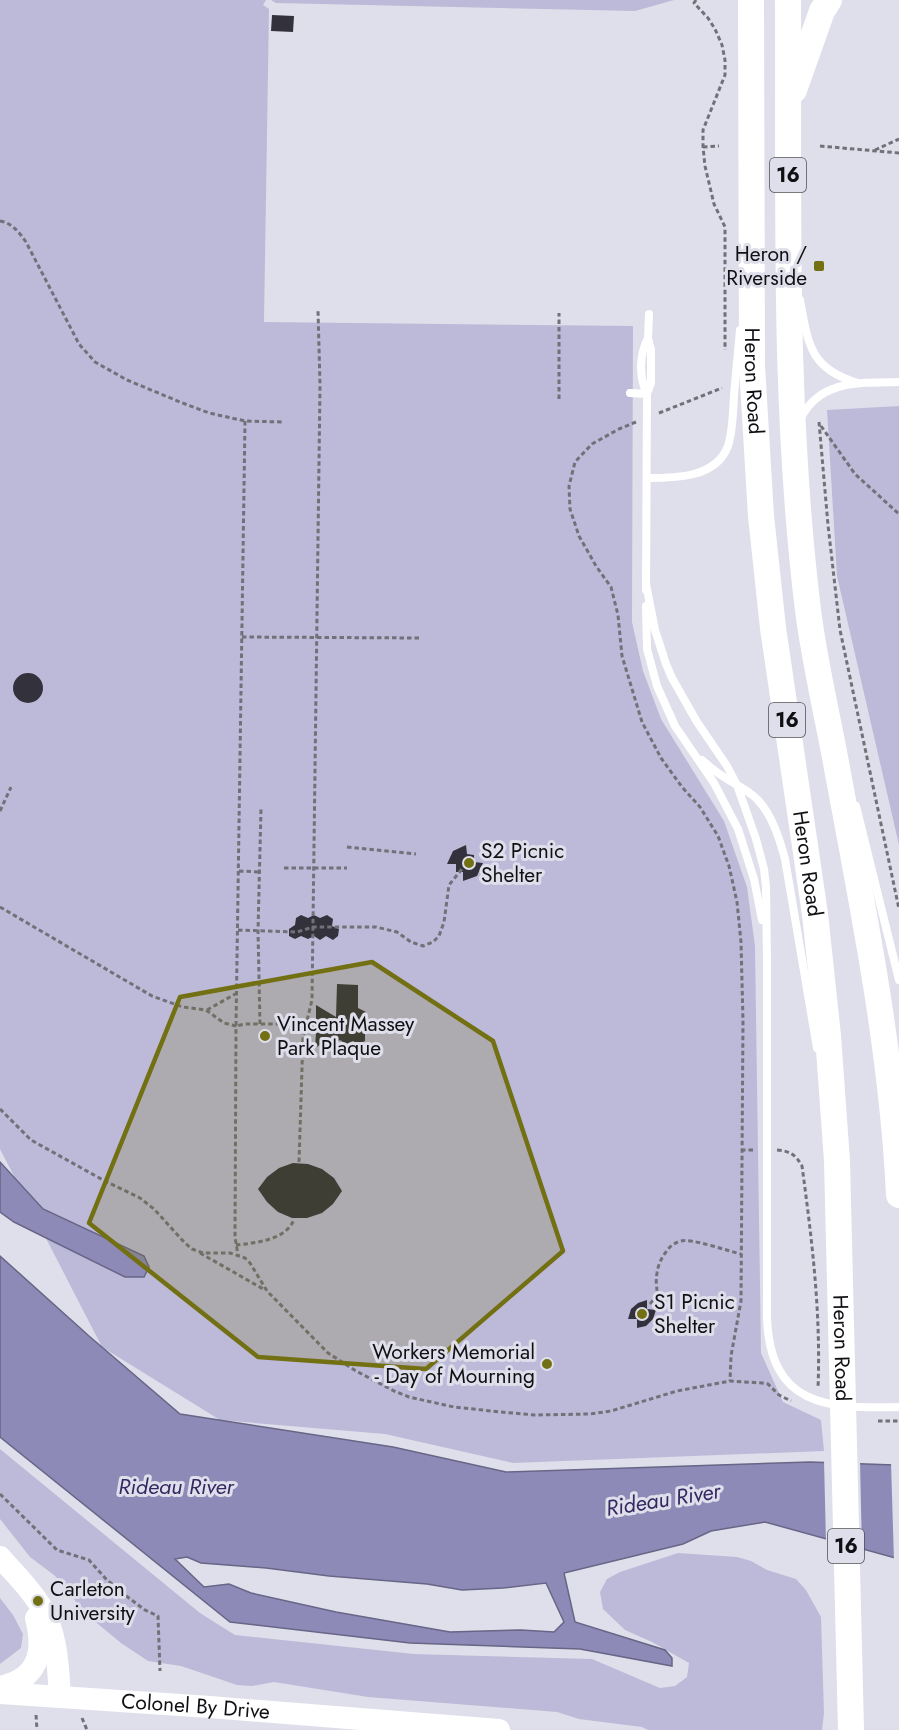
<svg xmlns="http://www.w3.org/2000/svg" width="899" height="1730" font-family="Jost,sans-serif">
	<style>
		.green { fill: #bcbad8 }
		.water { fill: #8e8ab8; stroke: #686586; stroke-width: 1.5; fill-rule: evenodd }
		.pier { fill: #dfdfeb }
		.building { fill: #33323c }
		.lines { fill: none; stroke-linecap: round; stroke-linejoin: round }
		.path { stroke: #717179; stroke-width: 3; stroke-dasharray: 4.5 3; stroke-linecap: butt }
		.lane { stroke: #fff; stroke-width: 8 }
		.secondary { stroke: #fff; stroke-width: 22 }
		.primary { stroke: #fff; stroke-width: 26 }
		.marked { fill: #727012; fill-opacity: 0.2; stroke: #727012; stroke-width: 4.5; stroke-linejoin: round }
		.poi-dot { fill: #727012; stroke: #dfdfeb; stroke-width: 2 }
		.labels { text-anchor: middle; dominant-baseline: central; stroke-width: 6; stroke-linejoin: round; paint-order: stroke }
		.shield { fill: #dfdfeb; stroke: #4e4d54; stroke-width: 1.5 }
		.shield-label { font-size: 20px; font-weight: bold; fill: #100f13 }
		.poi-label { font-size: 21px; fill: #100f13; stroke: #dfdfeb; text-anchor: start }
		.street-label { font-size: 21px; fill: #100f13; stroke: #dfdfeb }
		.water-label { font-size: 22px; font-style: italic; fill: #332861; stroke: #dfdfeb }
	</style>
	<rect width="100%" height="100%" fill="#dfdfeb"/>
	<path class="green" d="M0,0h266l-3,5 6,4 -5,313 369,4 -1,296 11,49 18,48 63,102 23,66 8,59 6,407 22,49 38,18 3,31 -311,12 -128,-29 -165,-14 -118,-73 -102,-198z
		M271,0h403l-39,11 -359,-8z
		M899,406v439l-62,-269 -10,-166z
		M0,1449l200,164 35,22 179,19 178,5 68,29 15,-2 12,-9 2,-14 -37,-21 -27,-12 -22,-21 -3,-17 7,-13 13,-7 58,-19 59,4 14,4 16,9 29,9 10,11 15,27 3,96 -2,17h-174l-6,-3 -63,-8 -22,-7 -189,-15 -94,-15 -22,4 -15,-1 -56,-19 -33,-5 -27,-18 -40,-33 -14,-22 -13,-13 -24,-18 -30,-38z
		M0,1598l13,17 10,19 -2,14 -21,16z"/>
	<path class="water" d="M0,1162l43,47 101,47 5,11 -5,10h-19l-111,-55 -14,-10z
		M0,1256l89,80 91,78 213,33 113,25 304,-10 84,3 5,94 -134,-37 -54,9 -28,13 -119,29 11,49 90,28 7,8v8l-92,-17 -170,-6 -180,-21 -230,-185zM187,1557l14,6 65,5 63,8 98,8 35,6 41,-2 43,-5 18,39 -10,10 -33,-2 -71,2 -114,-20 -85,-19 -22,-9 -25,3 -29,-28z"/>
	<path class="pier" d="M824,1460l36,1 2,91 -36,-10z
		M891,1462l8,1v99l-5,-1z"/>
	<path class="building" d="M272,15l22,1 -1,16 -22,-1z
		M13 688a15 15 0 1 1 30 0a15 15 0 1 1-30 0Z
		M466,845l1,9 7,1v7l9,1 -6,13 -14,5v-9h-7v-8h-9l6,-13z
		M301,915l7,3 6,-3 6,3 7,-3 6,4 -1,7 7,3 -1,7 -5,4 -7,-4 -6,4 -6,-4 -6,3 -7,-3 -6,3 -6,-3v-7l6,-4 1,-7z
		M337,984l21,1v23l8,4v7l6,4v7l-7,4v7l-6,3 -6,-3 -7,3 -6,-4 -6,4 -6,-4 -13,8 1,-15 -13,-7 13,-7v-14l20,12z
		M293,1163l15,1 14,5 12,9 8,13 -9,13 -11,9 -15,5h-15l-14,-6 -11,-10 -9,-13 9,-12 12,-9z
		M647,1300v9l9,1 -3,9 -7,7 -9,2v-9h-9l3,-10 7,-6z"/>
	<g class="lines">
		<path class="path" d="M696,0l-2,3 14,15 7,11 7,16 3,15v15l-22,55v17l2,19 9,38 11,23v123
			M820,146l79,7
			M703,147l16,-1
			M875,150l24,-11
			M0,221c12,2 19,11 26,21l53,102 16,18 32,18 53,22 29,11 36,8 37,1
			M559,399v-86
			M659,413l63,-25
			M245,421l-9,605 9,-2h60
			M636,422l-17,7 -27,15 -17,18 -6,24 1,23 9,27 17,30 15,21 7,28 4,41 20,66 19,36 21,29 18,20 18,29 11,30 8,36 4,40 2,79 -2,280 -10,55 -1,25
			M819,422l9,103 12,105 59,279
			M821,426l34,48 44,40
			M242,637l179,1
			M0,811l11,-24
			M347,847l69,7
			M284,868h63
			M239,871l21,1
			M0,907l152,89 31,11 23,3 18,13 12,3 -1,211 3,18
			M238,930l59,2 16,-5h63l21,5 14,10 12,4 10,-4 6,-6 5,-14 5,-37 17,-21
			M207,1010l30,-17
			M260,1024l-2,-93 3,-123
			M0,1109l31,31 72,40 37,18 14,11 30,33 8,7 11,4h27l15,5 5,5 17,28 61,62 28,18 38,20 15,6 45,10 47,5 34,3 55,-1 21,-3 66,-20 53,-10 32,2 6,1 11,11 12,6
			M741,1150h15
			M777,1150c13,1 19,5 25,16 10,74 19,147 16,222
			M299,1162l4,-125 9,-37 8,-615 -2,-75
			M236,1245c19,-2 51,-5 58,-26
			M200,1253l65,37
			M650,1304c12,-14 4,-15 7,-31 1,-7 4,-15 9,-21 4,-6 8,-9 15,-11 10,-3 47,10 60,13
			M878,1421h21
			M0,1494l57,56 32,10 17,19 19,16 20,15 13,6 2,55
			M36,1715l1,15
			M82,1718l5,12"/>
		<path class="lane" d="M800,300c8,44 10,69 58,83
			M630,393l17,1
			M647,394c-8,-17 -8,-39 1,-56
			M800,420c19,-41 61,-37 99,-38
			M647,478c29,0 69,0 81,-32 5,-16 5,-34 6,-51 2,-22 4,-43 6,-65
			M646,584l9,46 11,34 6,14 25,44 30,44 10,19 19,54 8,30 2,18 1,75v355c3,89 59,92 132,90
			M646,590l1,-196 4,-11v-33l-3,-12 1,-24
			M646,606l1,43 10,37 18,40 39,57 24,46 16,50 8,41
			M702,760c6,5 12,11 19,15 11,8 26,14 36,24 15,16 22,38 28,60l32,189
			M856,806l43,174"/>
		<g class="secondary">
			<path d="M0,1557c14,16 29,30 40,48 17,27 18,60 20,92"/>
			<path d="M0,1687c38,-8 45,-34 36,-69"/>
			<path id="s1" d="M0,1693l210,14 289,23"/>
		</g>
		<g class="primary">
			<path id="s2" d="M751,0l1,366 9,150 12,112 42,286 13,122 9,125 14,569"/>
			<path d="M788,0c1,203 -5,407 20,610 6,48 17,95 26,142 27,147 58,294 65,443"/>
			<path d="M794,90l28,-79 7,-11"/>
		</g>
	</g>
	<path class="marked" d="M372,962l121,79 70,210 -137,118 -168,-12 -169,-134 91,-226z"/>
	<g class="poi-dot">
		<rect x="813" y="260" width="12" height="12" rx="3"/>
		<circle cx="469" cy="863" r="6"/>
		<circle cx="265" cy="1036" r="6"/>
		<circle cx="642" cy="1314" r="6"/>
		<circle cx="547" cy="1364" r="6"/>
		<circle cx="38" cy="1601" r="6"/>
	</g>
	<g class="labels">
		<g class="shield">
			<rect x="770" y="158" width="36" height="34" rx="4.5"/>
			<rect x="769" y="703" width="36" height="34" rx="4.5"/>
			<rect x="828" y="1529" width="36" height="34" rx="4.5"/>
		</g>
		<g class="shield-label">
			<text x="788" y="175">16</text>
			<text x="787" y="720">16</text>
			<text x="846" y="1546">16</text>
		</g>
		<g class="poi-label">
			<text x="807" y="254" text-anchor="end">Heron /<tspan x="807" dy="24">Riverside</tspan></text>
			<text x="481" y="851">S2 Picnic<tspan x="481" dy="24">Shelter</tspan></text>
			<text x="277" y="1024">Vincent Massey<tspan x="277" dy="24">Park Plaque</tspan></text>
			<text x="654" y="1302">S1 Picnic<tspan x="654" dy="24">Shelter</tspan></text>
			<text x="535" y="1352" text-anchor="end">Workers Memorial<tspan x="535" dy="24">- Day of Mourning</tspan></text>
			<text x="50" y="1589">Carleton<tspan x="50" dy="24">University</tspan></text>
		</g>
		<g class="street-label">
			<text stroke="none"><textPath href="#s2" startOffset="381">Heron Road</textPath></text>
			<text stroke="none"><textPath href="#s2" startOffset="867">Heron Road</textPath></text>
			<text stroke="none"><textPath href="#s2" startOffset="1353">Heron Road</textPath></text>
			<text stroke="none"><textPath href="#s1" startOffset="196">Colonel By Drive</textPath></text>
		</g>
		<g class="water-label">
			<text x="176" y="1486">Rideau River</text>
			<text transform="translate(663 1499) rotate(-9)">Rideau River</text>
		</g>
	</g>
</svg>
